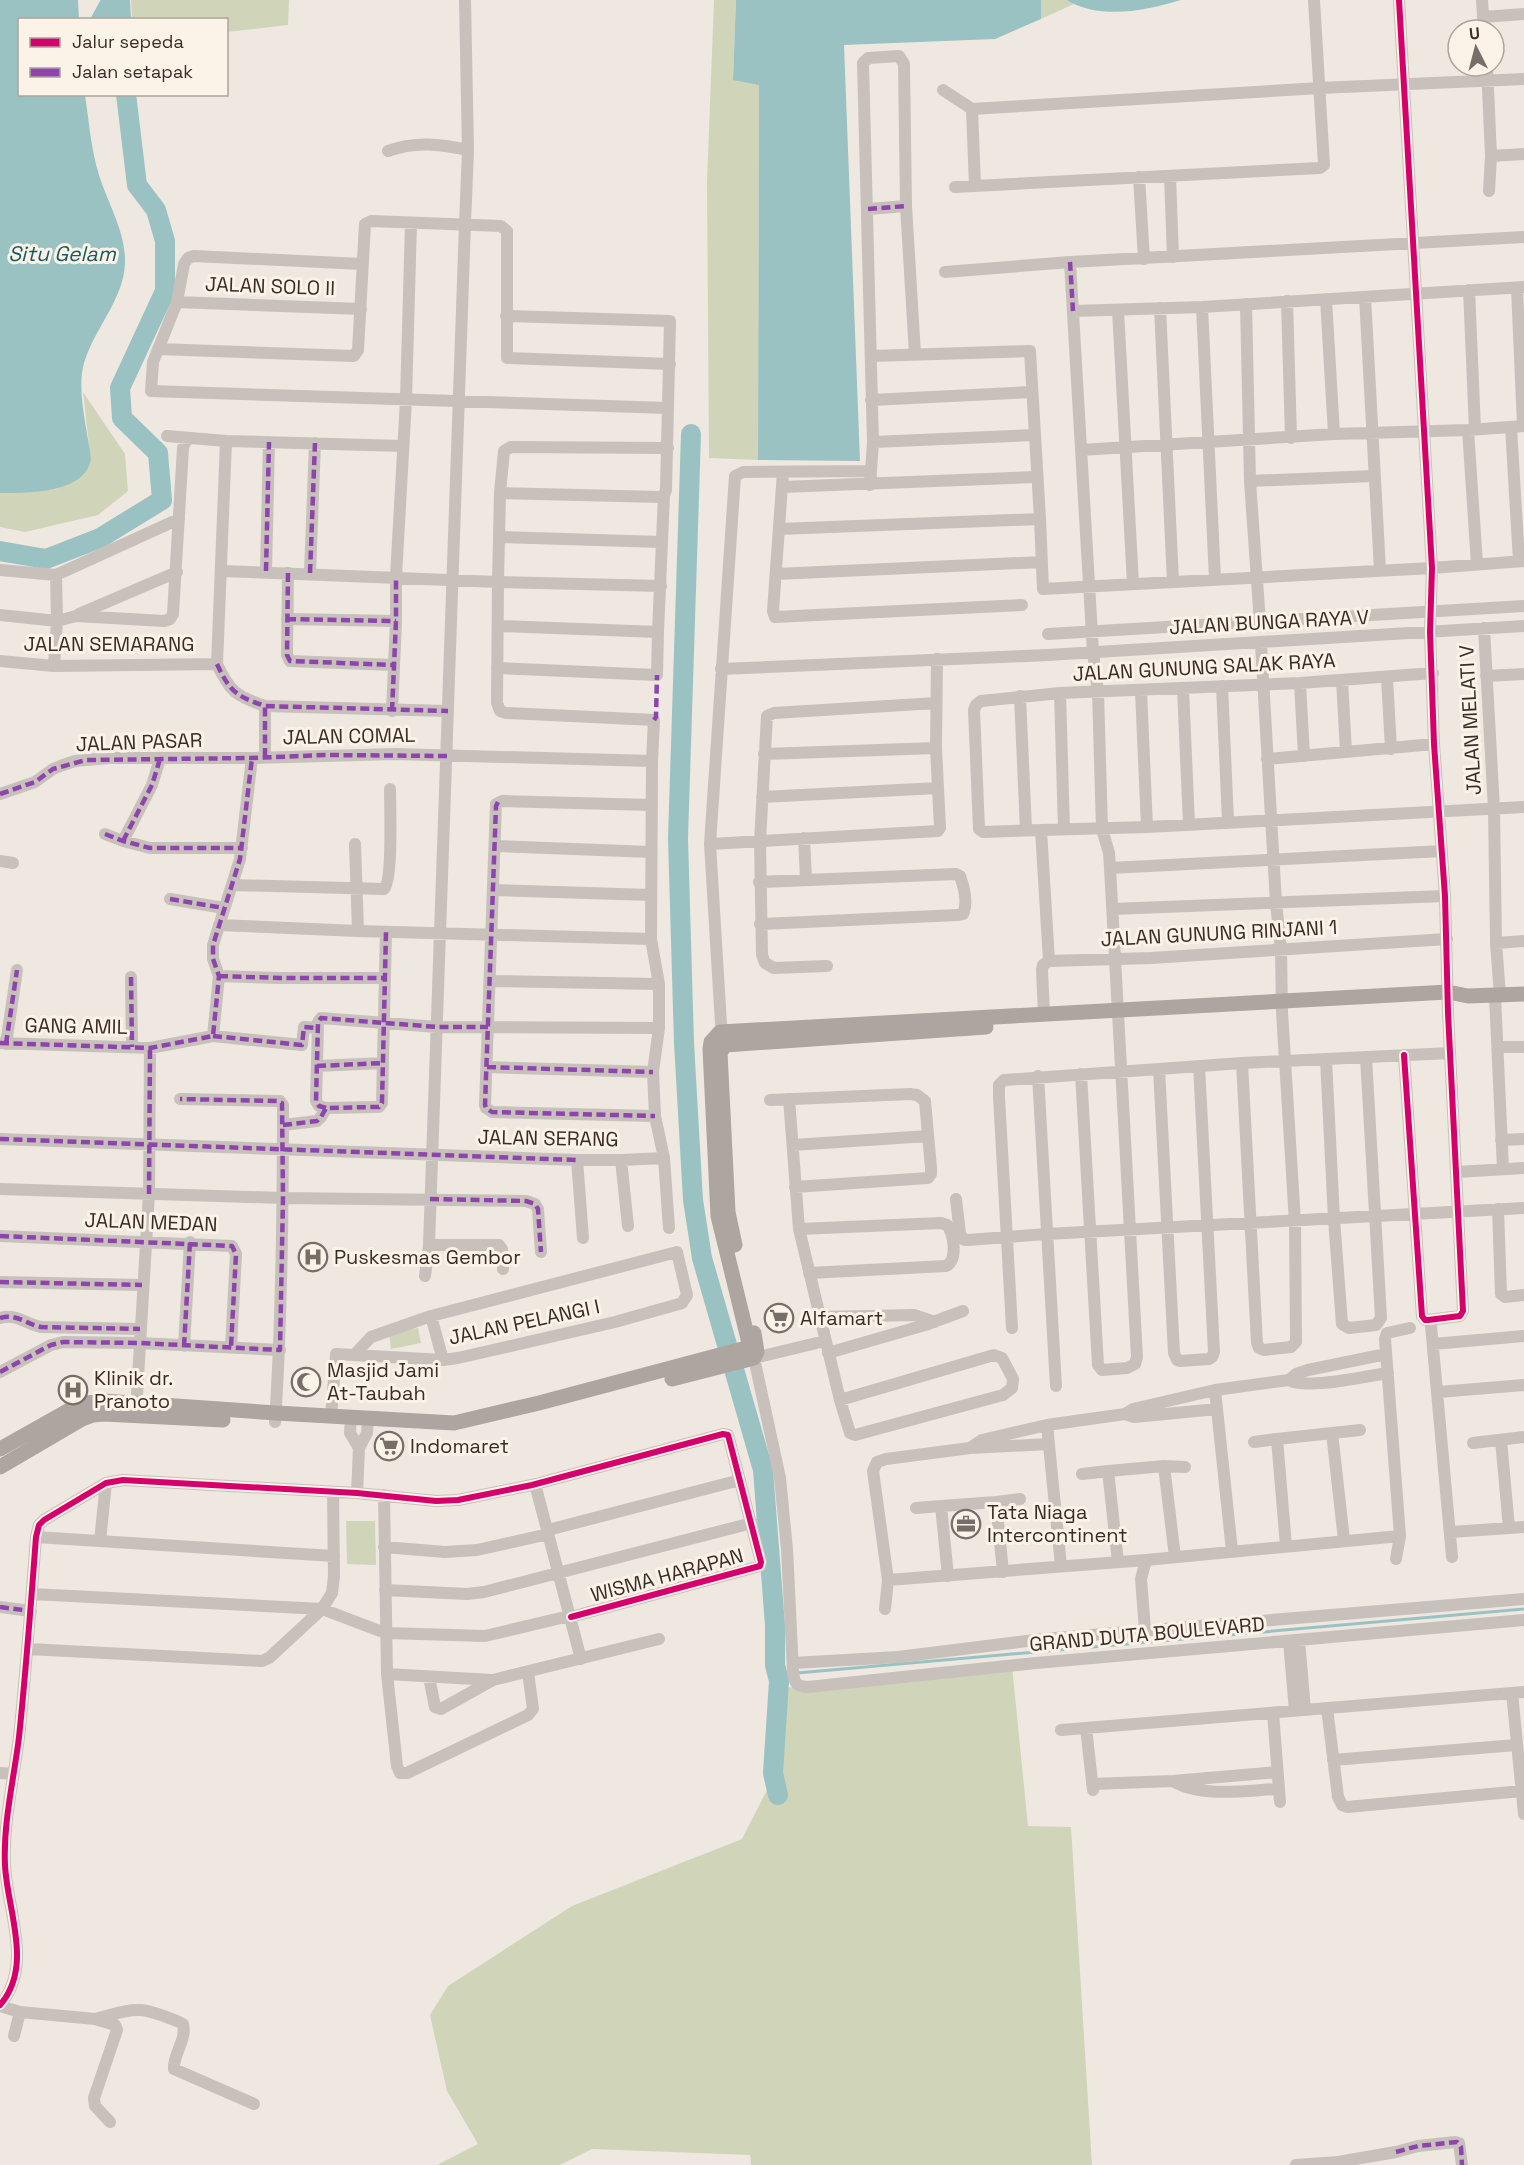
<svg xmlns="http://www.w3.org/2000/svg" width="1524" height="2165" font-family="'Space Grotesk',sans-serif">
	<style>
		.green { fill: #d0d5ba }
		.water { fill: #9bc2c2 }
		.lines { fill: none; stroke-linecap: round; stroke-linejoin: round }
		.stream { stroke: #9bc2c2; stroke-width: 3 }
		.river { stroke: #9bc2c2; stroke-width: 20 }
		.minor { stroke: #c8c0ba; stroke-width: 12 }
		.major { stroke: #ada59f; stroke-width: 15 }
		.quiet { stroke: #8e44ad; stroke-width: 4.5; stroke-dasharray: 9 4.5; stroke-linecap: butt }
		.cycleway-casing { stroke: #fbf2e8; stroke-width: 10 }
		.cycleway { stroke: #d6006c; stroke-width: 6 }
		.labels { text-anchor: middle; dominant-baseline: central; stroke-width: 6; stroke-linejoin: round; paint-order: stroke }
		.street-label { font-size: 20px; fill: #392d28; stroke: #fbf2e8 }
		.poi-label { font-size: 20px; fill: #392d28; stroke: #fbf2e8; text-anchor: start }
		.water-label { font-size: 21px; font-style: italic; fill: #195b5f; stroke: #fbf2e8 }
	</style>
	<rect width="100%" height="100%" fill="#eee8e1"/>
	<path class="green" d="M131,0h158l-1,25 -61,7 -1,-12 -94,-1z
		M714,0h22l-3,79 26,5 -1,376 -49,-2 -2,-276z
		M1041,0h25l8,4 -33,15z
		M83,392l42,62 3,37 -30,24 -73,17 -25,-5v-34l57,-4 32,-44z
		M418,1328l3,15 -30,6 -2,-16z
		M346,1521h29l1,44 -29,-1z
		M1012,1666l16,160 43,1 21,338h-341l-1,-10 -158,-6 -32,16h-123l41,-21 -31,-53 -17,-76 18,-29 124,-80 170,-67 26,-51 6,-99z"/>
	<path class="water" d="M0,0h78l1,19 -59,1v74l65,1c4,26 6,55 14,80 9,29 27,57 26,88 -1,36 -31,66 -41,100 -8,28 4,68 7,96 -6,35 -64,34 -91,34z
		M736,0h305v19l-46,20 -151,6 16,416 -102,-1 1,-375 -26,-5z
		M1066,0h115c-37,11 -80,20 -115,0z"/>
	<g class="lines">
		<path class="stream" d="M797,1673l727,-64
			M777,1674l13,-1"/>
		<path class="river" d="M120,0l1,20
			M101,20l11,-20
			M691,434l-13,404 6,205 9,157 9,58 61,212 12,155v40l4,16 -6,92 5,22
			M0,551l46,8 54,-21 62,-38 -4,-47 -36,-35 -2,-30 45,-97v-50l-9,-31 -19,-25 -11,-91"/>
		<path class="minor" d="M1399,0l33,568 -2,64 4,112 11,152 3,117 15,298 -3,5 -32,4h-3l-3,-4 -18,-261
			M1482,0l2,30
			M1483,17l41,-3
			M1487,66l4,90 -2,35
			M943,90l29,19 348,-21 204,-9
			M972,109l3,77
			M388,151c27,-10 52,-7 80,-1
			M1491,156l33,-2
			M1170,176l3,81
			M1139,177l5,82
			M955,187l365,-19 4,-3 -10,-165
			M868,209l38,-3
			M1070,262l23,390 5,40 4,137 7,24 1,15 27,489 -2,7 -8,4 -25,2 -4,-5 -17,-291
			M362,264l-168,-8 -6,2 -4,6 -7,38 -24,60 -2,29 517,17
			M945,272l125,-10 454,-25
			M1517,288l6,138
			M1469,290l6,139
			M1365,297l15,273
			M1326,299l8,135
			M1287,301l4,137
			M177,302l184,7
			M1246,304l4,177 10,142
			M1202,307l13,272
			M1160,308l13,274
			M1118,310l15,274
			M1073,311l129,-4 322,-20
			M158,349l196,7 4,-6 7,-126 6,-3 130,5 6,5v127l163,6
			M871,356l159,-5 10,168 3,70 389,-21 92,-7
			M871,400l160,-8
			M1511,427l8,134
			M1468,430l9,134
			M167,436l59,5 176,5
			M226,441l-9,223c13,28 19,32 48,42l183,5
			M873,442l161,-7
			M668,448l-157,-1 -7,4 -4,42 -2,89 -1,121 3,8 6,2 148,7 -2,41 -1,178 8,45v44l-6,44 2,44 9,42 5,70
			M1081,450l253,-16 134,-4 56,-4
			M783,472l-10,139 2,6 247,-12
			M1250,481l124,-5
			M870,485l3,-43 -10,-379 5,-5 31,-2 5,8 2,142 9,148
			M782,487l255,-10
			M500,493l160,4 4,-2
			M779,529l261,-10
			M499,537l163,5
			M0,570l56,5 123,-56
			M222,571l276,11 163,4
			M266,571l3,-129
			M288,573l-1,82 3,6 103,4
			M310,573l5,-130
			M776,574l266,-12
			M79,614l98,-42
			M0,615l57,6 19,-5 88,5 6,-2 3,-5 10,-166 2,-6 5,-4
			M287,619l109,2
			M499,626l159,6 6,-137 2,-5 4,-169 -164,-5
			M1484,628l10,181 2,134 4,52
			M1048,634l476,-28
			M0,661l54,5 163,-2
			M54,666l3,-45 -1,-46
			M497,668l160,7 1,-43
			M721,669l327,-14 476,-29
			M1486,676l38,-2
			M1387,678l4,71
			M1342,680l4,72
			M1300,683l4,73
			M1222,686l6,135
			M1183,689l6,135
			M1141,691l6,136
			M1060,693l4,136
			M1020,696l6,134
			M392,711l4,-90v-45l10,-176 5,-177
			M764,754l172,-6
			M265,757v-51
			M1267,759l167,-15
			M0,794l35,-12 18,-13 10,-4 12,-4 34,-3h143l143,-4 257,7
			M762,797l176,-9
			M652,805l-150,-4 -6,3 -11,301 1,3 6,4 163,4
			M1041,830l-58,2 -4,-3 -5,-119 2,-5 5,-4 79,-8 240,-10 133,-10
			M105,834l18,7 27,7h92
			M804,838l2,41
			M123,841l29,-56 8,-26
			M355,844l3,87
			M710,844l228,-13 2,-3 -4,-80 1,-89
			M495,846l156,6
			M0,861l13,2
			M1110,868l332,-17
			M759,882l197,-8 4,2c4,11 8,27 3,38l-6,1 -197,9
			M232,885l152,4c9,-9 6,-83 6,-100
			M493,890l158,5
			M170,899l54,9
			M1113,909l332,-13
			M219,925l139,6 293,8
			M1496,943l28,-2
			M1049,961l-8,-131 106,-3 377,-20
			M827,966l-53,2 -9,-5 -3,-8 -2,-114 7,-125 7,-3 162,-10
			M219,976l61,2h105
			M131,977l1,70
			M490,981l169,3
			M1495,996l8,173
			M1044,1014l-2,-44 1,-5 6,-4 102,-3 296,-19
			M213,1036l89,9 2,-18 14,1
			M722,1040l-12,-196 25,-368 8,-4 128,-1
			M0,1043l150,5 63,-12 6,-60 -6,-17v-14l27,-86 12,-101
			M6,1044l11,-74
			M1498,1047h26
			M1326,1059l8,160 8,105 7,4 27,-3 5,-7 -15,-261
			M1242,1063l15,280 2,5 5,2 27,-3 5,-5 -1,-120 -13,-210 -1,-63 -5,-46 -15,-259
			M317,1066l66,-3
			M487,1067l166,5
			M1159,1069l15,284 3,7 3,1 29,-2 3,-2 2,-5 -15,-286
			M1038,1076l18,310
			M180,1099l97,2h3l3,4c0,106 -1,212 -8,317
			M789,1099l10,130 41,171 10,33 5,2 148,-40 9,-7 1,-9 -11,-21 -8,-3 -154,45
			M770,1100l140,-6 7,1 8,6 6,67v6l-3,4 -133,9
			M326,1108l-7,-2 -3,-5 2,-79 3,-4 116,9 222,1
			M283,1125l34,-4 4,-4 5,-9 49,-1h4l3,-4 4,-171
			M0,1139l577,21h44l43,-2
			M1501,1140l23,-1
			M793,1145l135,-9
			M577,1160l6,78
			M621,1160l7,66
			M1457,1172l67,-4
			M0,1189l283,9 243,3 9,3 3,5 3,43
			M956,1199l4,35 4,6h4l79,-6 477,-26
			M1498,1209l3,85 4,3 19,-2
			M799,1229l142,-6 6,2c7,9 11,35 -1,41l-137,7
			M0,1236l232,10 4,8 -5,93
			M429,1245h70l3,4 1,20
			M425,1276l4,-31 36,-1021 3,-74 -3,-150
			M0,1282l142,3
			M431,1316l12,44
			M820,1317l94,-2 21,7
			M0,1318c16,-5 26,6 41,9l99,2
			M1431,1326l21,231
			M1012,1328l-13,-231v-12l5,-5 238,-17 208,-10
			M1433,1344l91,-8
			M184,1346l6,-104
			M750,1351l4,7 26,120 7,71 6,122c1,11 3,16 15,16l228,-24 488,-43
			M828,1353l97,-28 38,-14
			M754,1358l71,-17
			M0,1372l51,-27 12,-3 77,1 140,7
			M1289,1380c17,10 77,-4 99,-7
			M1215,1390l17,161
			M1439,1392l85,-7
			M136,1411l13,-217 1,-146
			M1125,1414l9,3 83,-8
			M331,1416l5,-62 107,6 15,-2 157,-36 64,-18 3,-1 5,-8 -10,-43 -246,64 -60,21 -16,17
			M351,1418l-1,15 9,15
			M1047,1425l14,141
			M1332,1433l28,-3
			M1501,1440l8,88
			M1254,1442l23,-3
			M1473,1443l51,-6
			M970,1448l79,-4
			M1164,1466l21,1
			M1082,1474l26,-3
			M535,1484l46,175
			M357,1493l2,-45 8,-15 1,-14
			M384,1495l3,179 10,92 3,7h7l121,-58 5,-6 -5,-37
			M996,1502l24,-3
			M916,1508l25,-2
			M548,1530l192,-50
			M1451,1532l73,-5
			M36,1537l298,19
			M100,1541l6,-58
			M1286,1546l-9,-107 55,-6 12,107
			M384,1547l61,5 32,-2 67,-15
			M1396,1559l4,-23
			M1118,1562l-10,-91 56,-5 11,91
			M948,1576l-7,-70 55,-4 7,70
			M888,1580l258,-20 254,-24 -15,-197 2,-6 23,-5
			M385,1590l82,4 17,-2 268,-69
			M32,1594l290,15 58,22
			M0,1607l31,4
			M885,1609l3,-29 -15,-109 4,-9 9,-3 84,-11 12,-8 65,-15 78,-11 8,-5 82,-19 74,-10 7,-6 12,-4 78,-16
			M1145,1630l-4,-51 5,-19
			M386,1633l99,3 80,-19
			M1299,1640l6,70
			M1289,1641l6,70
			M28,1649l234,12 7,-3 53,-49 10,-16 2,-17 -1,-84
			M793,1663l105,-6 145,-18 481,-40
			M387,1674l105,6
			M429,1677l6,30 6,2 52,-29 166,-41
			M1512,1693l12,121
			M1327,1708l11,89 4,8 5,2 175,-16
			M1273,1713l7,89
			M1086,1728l7,62
			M1061,1730l463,-38
			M1333,1760l183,-15
			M0,1773l14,1
			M1173,1781c26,17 75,9 106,8
			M1092,1784l81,-3 104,-9
			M0,2005c34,-39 7,-95 5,-140 -2,-43 9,-86 14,-128 7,-66 12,-133 17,-200l3,-12 5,-5 62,-37 17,-3 234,13 79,8 22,-1 74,-15 191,-51 5,1 33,127 -1,4 -189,51
			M0,2006l20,6 75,7 20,6 2,5 -23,68 1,8 15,16
			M95,2019c42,-11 43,-14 84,3l4,2c4,16 -10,30 -9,45l80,35
			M14,2036l6,-24
			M1296,2165l42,-3 58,-10 22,-6 37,-4 4,1 3,22"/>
		<path class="major" d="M735,1245l-7,-33 -8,-159 5,-8 261,-18
			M672,1379l82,-21 3,-6 -3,-19
			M0,1449l80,-45 24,-3 172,12 178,10 85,-20 207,-55 3,-5 -31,-127 -8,-167 1,-7 9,-10 728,-40 20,4 56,-2
			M0,1467l82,-48 11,-4 11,-1 119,6"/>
		<path class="quiet" d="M868,209l38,-3
			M1070,262l3,49
			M266,571l3,-129
			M288,573l-1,82 3,6 103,4
			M310,573l5,-130
			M287,619l109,2
			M217,664c13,28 19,32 48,42l183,5
			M392,711l4,-90v-45
			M654,720l2,-3 1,-42
			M265,757v-51
			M0,794l35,-12 18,-13 33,-9 166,-2 73,-3 122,1
			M498,802l-2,4 -11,299 1,3 6,4 163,4
			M105,834l18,7 27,7h92
			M123,841l29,-56 8,-26
			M170,899l54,9
			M219,976l61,2h105
			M131,977l1,70
			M213,1036l89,9 2,-18 14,1
			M0,1043l150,5 63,-12 6,-60 -6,-17v-14l27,-86 12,-101
			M6,1044l11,-74
			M317,1066l66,-3
			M487,1067l166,5
			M326,1108l-7,-2 -3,-5 2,-79 3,-4 116,9h51
			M283,1125l34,-4 4,-4 5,-9 49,-1h4l3,-4 4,-171
			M0,1139l577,21
			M149,1194l1,-146
			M430,1199l96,2 9,3 3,5 3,43
			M0,1236l232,10 4,8 -5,93
			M0,1282l142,3
			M0,1318c16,-5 26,6 41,9l99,2
			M184,1346l6,-104
			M0,1372l51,-27 12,-3 77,1 140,7 3,-152 -1,-95 -5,-2 -97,-2
			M0,1607l31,4
			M1396,2152l22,-6 39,-4 4,5 1,18"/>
		<g class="cycleway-casing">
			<path id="cycleway" d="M1399,0l33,568 -2,64 4,112 11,152 3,117 15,298 -3,5 -32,4h-3l-3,-4 -18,-261
				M0,2005c34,-39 7,-95 5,-140 -2,-43 9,-86 14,-128 7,-66 12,-133 17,-200l3,-12 5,-5 62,-37 17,-3 234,13 79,8 22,-1 74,-15 191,-51 5,1 33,127 -1,4 -189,51"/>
		</g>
		<use href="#cycleway" class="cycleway"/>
	</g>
	<defs>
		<g id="hospital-ring" transform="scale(1.5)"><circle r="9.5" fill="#fbf2e8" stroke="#786e69" stroke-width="1.5"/><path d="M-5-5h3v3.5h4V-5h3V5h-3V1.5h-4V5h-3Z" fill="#786e69"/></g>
		<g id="supermarket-ring" transform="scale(1.5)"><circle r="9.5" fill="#fbf2e8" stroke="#786e69" stroke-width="1.5"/><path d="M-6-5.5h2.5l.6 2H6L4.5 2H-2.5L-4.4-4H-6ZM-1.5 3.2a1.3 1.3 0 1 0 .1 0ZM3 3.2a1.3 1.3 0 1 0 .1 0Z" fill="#786e69"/></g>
		<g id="mosque-ring" transform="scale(1.5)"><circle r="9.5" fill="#fbf2e8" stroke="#786e69" stroke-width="1.5"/><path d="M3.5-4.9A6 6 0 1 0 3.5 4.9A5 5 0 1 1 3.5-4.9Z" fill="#786e69"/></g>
		<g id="office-ring" transform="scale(1.5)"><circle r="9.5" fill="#fbf2e8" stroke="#786e69" stroke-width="1.5"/><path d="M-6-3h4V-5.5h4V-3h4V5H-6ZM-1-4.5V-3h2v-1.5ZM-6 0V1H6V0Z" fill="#786e69"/></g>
	</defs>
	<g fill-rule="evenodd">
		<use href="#hospital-ring" x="313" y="1257"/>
		<use href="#supermarket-ring" x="779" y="1318"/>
		<use href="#mosque-ring" x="306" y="1382"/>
		<use href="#hospital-ring" x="73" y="1390"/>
		<use href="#supermarket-ring" x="389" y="1446"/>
		<use href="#office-ring" x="966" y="1524"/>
	</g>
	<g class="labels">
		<g class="street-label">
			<text transform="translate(270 286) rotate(2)">JALAN SOLO II</text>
			<text transform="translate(1269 622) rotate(-3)">JALAN BUNGA RAYA V</text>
			<text x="109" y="644">JALAN SEMARANG</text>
			<text transform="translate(1204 667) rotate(-3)">JALAN GUNUNG SALAK RAYA</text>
			<text transform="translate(1470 720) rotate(-93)">JALAN MELATI V</text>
			<text transform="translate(349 736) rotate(-1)">JALAN COMAL</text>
			<text transform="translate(139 742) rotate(-2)">JALAN PASAR</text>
			<text transform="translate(1219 933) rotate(-3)">JALAN GUNUNG RINJANI 1</text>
			<text transform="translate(76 1026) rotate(1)">GANG AMIL</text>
			<text transform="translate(548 1138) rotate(1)">JALAN SERANG</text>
			<text transform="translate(151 1222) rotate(2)">JALAN MEDAN</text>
			<text transform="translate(524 1322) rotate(-12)">JALAN PELANGI I</text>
			<text transform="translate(667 1575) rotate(-15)">WISMA HARAPAN</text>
			<text transform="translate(1147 1634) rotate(-5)">GRAND DUTA BOULEVARD</text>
		</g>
		<g class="poi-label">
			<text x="334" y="1257">Puskesmas Gembor</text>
			<text x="800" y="1318">Alfamart</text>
			<text x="327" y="1370">Masjid Jami<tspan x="327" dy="23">At-Taubah</tspan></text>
			<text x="94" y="1378">Klinik dr.<tspan x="94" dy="23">Pranoto</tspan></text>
			<text x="410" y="1446">Indomaret</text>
			<text x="987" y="1512">Tata Niaga<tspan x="987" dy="23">Intercontinent</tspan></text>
		</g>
		<g class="water-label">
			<text x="62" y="253">Situ Gelam</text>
		</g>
	</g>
	<rect x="18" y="18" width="210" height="78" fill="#fbf2e8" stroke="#ada39b" stroke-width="1.5"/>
	<rect x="30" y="38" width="30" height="9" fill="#d6006c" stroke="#ada39b" stroke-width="1.5"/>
	<text x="72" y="48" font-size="18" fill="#392d28">Jalur sepeda</text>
	<rect x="30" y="68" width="30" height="9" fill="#8e44ad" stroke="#ada39b" stroke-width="1.5"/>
	<text x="72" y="78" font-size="18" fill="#392d28">Jalan setapak</text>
	<g transform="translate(1476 48) rotate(354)"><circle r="28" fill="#fbf2e8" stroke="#ada39b" stroke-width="1.5"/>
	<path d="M0-4.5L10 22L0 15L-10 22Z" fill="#786e69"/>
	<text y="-9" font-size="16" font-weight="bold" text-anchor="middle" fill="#392d28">U</text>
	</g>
</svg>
